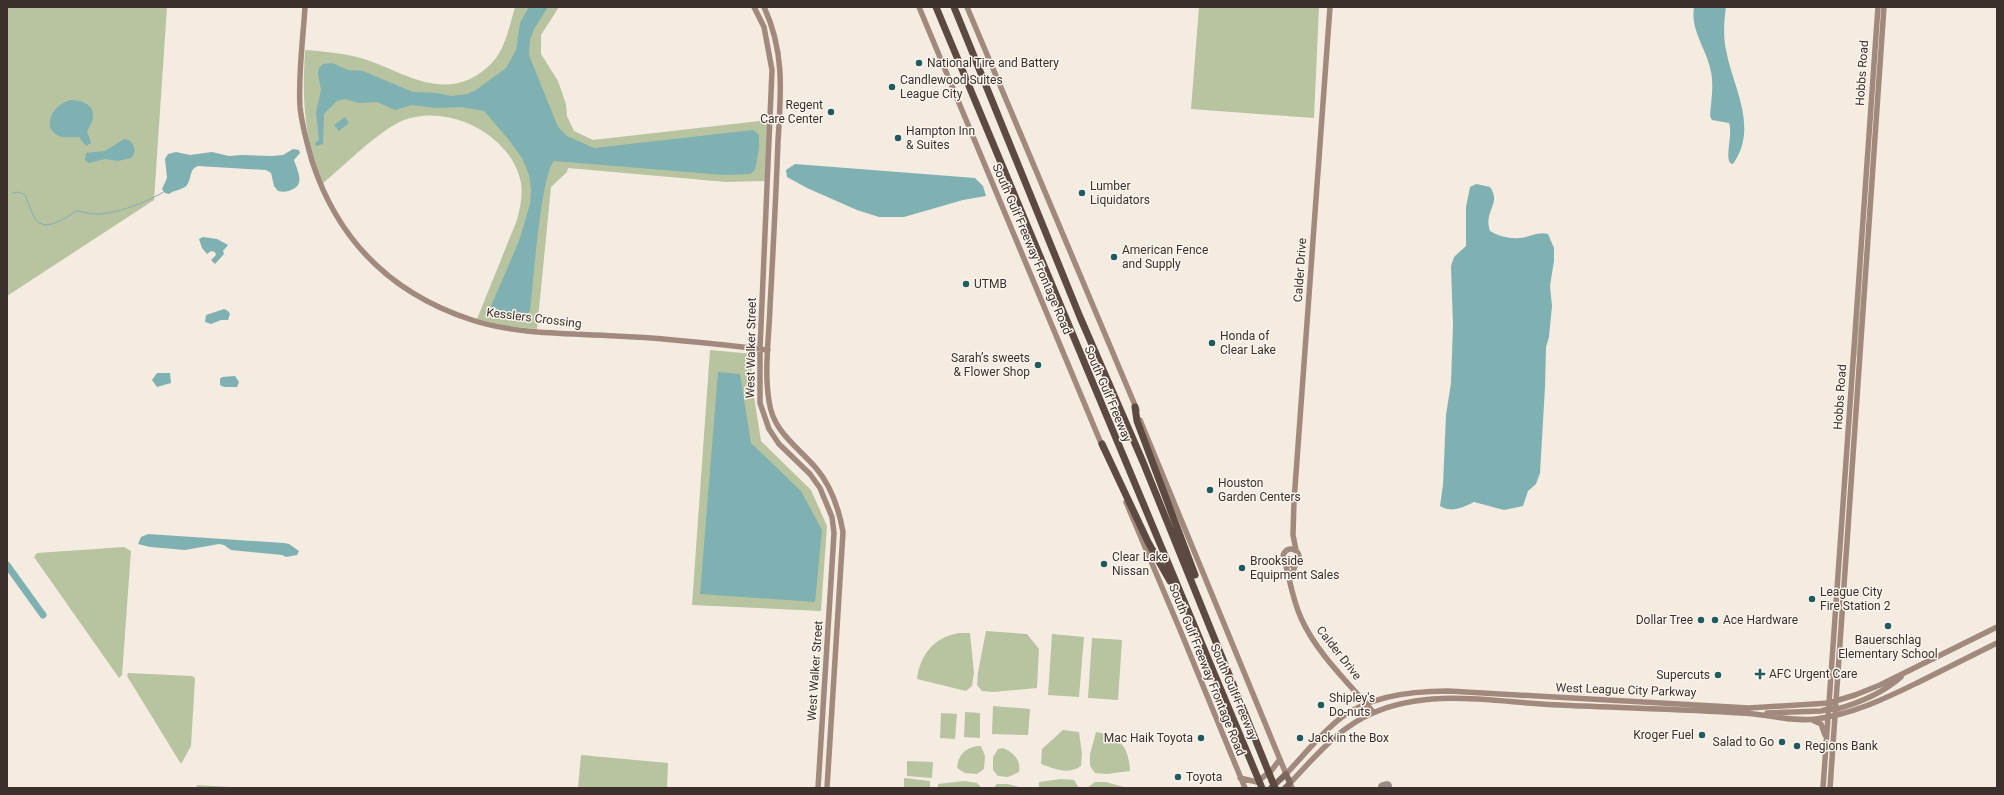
<svg xmlns="http://www.w3.org/2000/svg" width="2004" height="795" font-family="Roboto,sans-serif">
	<style>
		.green { fill: #b8c4a0 }
		.water { fill: #7fb0b2 }
		.lines { fill: none; stroke-linecap: round; stroke-linejoin: round }
		.stream { stroke: #7fb0b2; stroke-width: 1 }
		.river { stroke: #7fb0b2; stroke-width: 7 }
		.taxiway { stroke: #988e86; stroke-width: 10 }
		.secondary { stroke: #a18a7d; stroke-width: 5.5 }
		.primary { stroke: #7d675c; stroke-width: 6 }
		.highway { stroke: #5c4a42; stroke-width: 7 }
		.poi-dot { fill: #1f5a5e; stroke: #fbf5ee; stroke-width: 1.5 }
		.labels { text-anchor: middle; dominant-baseline: central; stroke-width: 3; stroke-linejoin: round; paint-order: stroke }
		.poi-label { font-size: 12px; fill: #3b302b; stroke: #fbf5ee; text-anchor: start }
		.street-label { font-size: 12px; fill: #3b302b; stroke: #fbf5ee }
	</style>
	<rect width="100%" height="100%" fill="#f4ebe1"/>
	<path class="green" d="M7,7h160l-13,193 -147,96z
		M515,7h44l-18,28v19l17,27 8,23 1,12 7,15 19,9 175,-20 -2,61 -40,1 -158,-14 -1,4 -16,15 -14,142 -31,-3 -29,-7 40,-99c3,-12 6,-24 4,-37 -9,-48 -72,-80 -117,-63 -25,10 -60,46 -82,64 -18,-51 -20,-81 -17,-134 17,1 35,3 52,7 37,9 73,40 113,22 10,-5 19,-12 26,-21 10,-14 14,-34 19,-51z
		M1199,7h120l-5,111 -123,-9z
		M1864,239l-6,114 -2,5 8,-118z
		M710,350l43,4 -2,24 10,63 50,49 16,36 -6,85 -129,-6z
		M124,547l7,4 -9,124 -3,3 -85,-121 3,-4z
		M986,631l41,3 12,15 -2,39 -44,4 -11,-1 -5,-6 1,-13z
		M959,633h11l4,40 -2,13 -6,5 -49,-12c3,-24 17,-42 42,-46z
		M1052,634l32,3 -5,60 -31,-2z
		M1092,638l30,2 -4,60 -30,-2z
		M128,673l64,3 3,2 -4,68 -10,18 -54,-88z
		M993,706l37,3 -2,26 -36,-1z
		M965,712l15,1v25l-16,-1z
		M941,713l16,1 -2,25 -15,-1z
		M1063,730l16,2 3,22 -1,12c-13,9 -26,3 -40,-2l1,-15z
		M1096,732c24,4 33,15 34,39l-24,3 -11,-1 -5,-7v-12z
		M981,746l4,10 -1,13 -7,5 -12,-1 -8,-5c1,-14 10,-22 24,-22z
		M1003,748c11,5 18,12 16,24l-11,5 -10,-1 -5,-6v-13l5,-8z
		M581,755l87,8 -1,25h-89z
		M907,761l26,1 -1,16 -25,-2z
		M904,778l26,3v7h-26z
		M1061,779l13,1 5,8h-40v-6z
		M964,781l13,2 5,5h-44v-4z
		M1095,782h11l21,6h-40z
		M997,784h11l15,4h-30z
		M196,785l51,3h-49z"/>
	<path class="water" d="M529,7h19l-14,22 -4,11 -1,15 29,72 9,9 27,12 159,-18 6,5v13l-4,22 -5,4 -26,1 -170,-14c-13,13 -21,125 -24,150l-5,4 -27,-4 -7,-5 28,-65 11,-37 1,-15 -2,-14 -7,-17 -13,-18 -25,-29 -23,-4 -25,1 -24,-3 -17,5 -18,-8 -19,1 -13,-4 -8,2 -13,13 -1,30 -7,2 -1,-3 4,-3 -3,-27 5,-23 -3,-16 1,-6 4,-4 9,-1 16,7 15,1 50,21 24,1 14,3 16,-2 9,-4 30,-22 10,-18 4,-27z
		M1694,7h32c-2,14 -3,29 0,43 7,38 33,77 7,114l-3,-1c-5,-9 3,-28 -1,-40l-17,-3 -2,-4c1,-14 4,-30 1,-44 -4,-23 -21,-41 -17,-65z
		M71,100c22,1 28,13 16,31l4,12 -5,3 -7,-9c-12,0 -21,3 -29,-9 -2,-14 8,-25 21,-28z
		M345,117l4,6 -10,8 -5,-6z
		M124,139c10,1 14,12 7,19l-13,3 -13,-2 -16,4 -4,-3 1,-7 19,-2z
		M293,149l6,1 1,3 -6,7c3,10 12,25 -3,30 -4,2 -8,2 -13,1l-4,-5 -3,-13 -5,-3 -68,-4c-9,3 -6,12 -11,19 -4,5 -13,5 -18,9l-4,-1 -3,-4 5,-11 -2,-19 3,-5 8,-2 14,3 22,-3 17,4 13,-1 30,1 11,-1z
		M795,164l180,14 8,8 3,10 -23,4 -59,17h-25l-22,-7 -50,-22 -20,-11 -1,-7z
		M1476,184l14,3c12,17 -7,24 0,44 8,5 20,8 29,7 10,0 18,-7 29,-4l6,14v13l-4,25 2,20 -3,31 -3,10 -1,40 -5,86 -4,11 -8,7 -5,15 -19,4 -30,-8c-12,6 -23,11 -34,4l3,-21 3,-70 5,-32 2,-58 -2,-59 3,-9 12,-11v-39l4,-20z
		M203,237l14,2 11,6 -5,6 1,3 -9,10 -4,-4 5,-5 -1,-3 -4,-1 -4,3 -5,-6 -3,-9z
		M224,309l4,2 2,3 -2,6h-7l-10,4 -6,-2 1,-7z
		M718,372l22,2 11,69 50,48 21,39 -7,72 -115,-8z
		M157,373h13l1,10 -14,4 -5,-7z
		M235,376l4,6 -2,5h-13l-4,-2v-6l2,-2z
		M148,534l136,9 5,1 10,7 -2,4 -11,2 -4,-2 -51,-5 -7,-5 -5,-1 -34,6 -35,-3 -12,-3 3,-7z"/>
	<g class="lines">
		<path class="stream" d="M13,193l6,-1 6,3c3,6 5,13 8,20 9,20 31,4 43,-4 6,0 12,3 18,3 20,1 54,-12 71,-23"/>
		<path class="river" d="M7,565l36,50"/>
		<path class="taxiway" d="M1383,787l4,-1"/>
		<path class="secondary" d="M305,7c-2,33 -7,67 -5,100 2,19 7,36 12,54 26,80 80,133 160,159 46,15 97,13 144,16 51,2 102,8 152,14
			M754,7l10,20 8,43 -12,279v54l9,26 10,15 31,30 10,14 12,29 2,16 -16,255
			M764,7c21,45 17,86 14,134 -2,55 -5,111 -8,166 -1,31 -6,63 -1,94 4,31 28,45 47,67 16,19 23,41 27,64l-16,256
			M919,7l184,441
			M967,7l170,403
			M1140,420l146,354c18,-19 36,-42 56,-57 30,-22 71,-26 106,-26l301,17 80,-5 26,-8 25,-10 117,-58
			M1126,502l52,123 67,163
			M1283 557a8 8 0 1 1 16 0a8 8 0 1 1-16 0Z
			M1296,550l-3,-15 1,-34 36,-494
			M1285,562c5,19 8,39 16,56 16,36 48,65 72,94
			M1290,580l6,-17
			M1834,710c25,-7 48,-16 67,-33
			M1767,713l54,-2 11,-3
			M1812,720l9,4 4,11
			M1240,778l17,4 15,-12 8,-11
			M1292,788l-2,-5c25,-26 49,-56 83,-70 59,-26 125,-10 187,-8 60,3 121,4 181,8 26,1 50,9 75,6 38,-5 70,-21 103,-37 26,-13 52,-26 78,-39
			M1823,788l55,-781
			M1830,788l54,-781"/>
		<path class="primary" d="M1271,788l15,-14 4,9 -5,5"/>
		<path class="highway" d="M936,7l326,781
			M954,7l126,310 63,145 132,326
			M1135,407l2,14 58,154
			M1102,444l46,98 22,39"/>
	</g>
	<g class="poi-dot">
		<circle cx="919" cy="63" r="4"/>
		<circle cx="892" cy="87" r="4"/>
		<circle cx="831" cy="112" r="4"/>
		<circle cx="898" cy="138" r="4"/>
		<circle cx="1082" cy="193" r="4"/>
		<circle cx="1114" cy="257" r="4"/>
		<circle cx="966" cy="284" r="4"/>
		<circle cx="1212" cy="343" r="4"/>
		<circle cx="1038" cy="365" r="4"/>
		<circle cx="1210" cy="490" r="4"/>
		<circle cx="1104" cy="564" r="4"/>
		<circle cx="1242" cy="568" r="4"/>
		<circle cx="1812" cy="599" r="4"/>
		<circle cx="1701" cy="620" r="4"/>
		<circle cx="1715" cy="620" r="4"/>
		<circle cx="1888" cy="626" r="4"/>
		<path d="M1758 668h4v4h4v4h-4v4h-4v-4h-4v-4h4z"/>
		<circle cx="1718" cy="675" r="4"/>
		<circle cx="1321" cy="705" r="4"/>
		<circle cx="1702" cy="735" r="4"/>
		<circle cx="1201" cy="738" r="4"/>
		<circle cx="1300" cy="738" r="4"/>
		<circle cx="1782" cy="742" r="4"/>
		<circle cx="1797" cy="746" r="4"/>
		<circle cx="1178" cy="777" r="4"/>
	</g>
	<g class="labels">
		<g class="poi-label">
			<text x="927" y="63">National Tire and Battery</text>
			<text x="900" y="80">Candlewood Suites<tspan x="900" dy="14">League City</tspan></text>
			<text x="823" y="105" text-anchor="end">Regent<tspan x="823" dy="14">Care Center</tspan></text>
			<text x="906" y="131">Hampton Inn<tspan x="906" dy="14">&amp; Suites</tspan></text>
			<text x="1090" y="186">Lumber<tspan x="1090" dy="14">Liquidators</tspan></text>
			<text x="1122" y="250">American Fence<tspan x="1122" dy="14">and Supply</tspan></text>
			<text x="974" y="284">UTMB</text>
			<text x="1220" y="336">Honda of<tspan x="1220" dy="14">Clear Lake</tspan></text>
			<text x="1030" y="358" text-anchor="end">Sarah’s sweets<tspan x="1030" dy="14">&amp; Flower Shop</tspan></text>
			<text x="1218" y="483">Houston<tspan x="1218" dy="14">Garden Centers</tspan></text>
			<text x="1112" y="557">Clear Lake<tspan x="1112" dy="14">Nissan</tspan></text>
			<text x="1250" y="561">Brookside<tspan x="1250" dy="14">Equipment Sales</tspan></text>
			<text x="1820" y="592">League City<tspan x="1820" dy="14">Fire Station 2</tspan></text>
			<text x="1693" y="620" text-anchor="end">Dollar Tree</text>
			<text x="1723" y="620">Ace Hardware</text>
			<text x="1888" y="640" text-anchor="middle">Bauerschlag<tspan x="1888" dy="14">Elementary School</tspan></text>
			<text x="1769" y="674">AFC Urgent Care</text>
			<text x="1710" y="675" text-anchor="end">Supercuts</text>
			<text x="1329" y="698">Shipley's<tspan x="1329" dy="14">Do-nuts</tspan></text>
			<text x="1694" y="735" text-anchor="end">Kroger Fuel</text>
			<text x="1193" y="738" text-anchor="end">Mac Haik Toyota</text>
			<text x="1308" y="738">Jack in the Box</text>
			<text x="1774" y="742" text-anchor="end">Salad to Go</text>
			<text x="1805" y="746">Regions Bank</text>
			<text x="1186" y="777">Toyota</text>
		</g>
		<g class="street-label">
			<text transform="translate(1862 73) rotate(-86)">Hobbs Road</text>
			<text transform="translate(1032 249) rotate(67)">South Gulf Freeway Frontage Road</text>
			<text transform="translate(1300 270) rotate(-86)">Calder Drive</text>
			<text transform="translate(534 318) rotate(7)">Kesslers Crossing</text>
			<text transform="translate(751 348) rotate(-89)">West Walker Street</text>
			<text transform="translate(1108 394) rotate(67)">South Gulf Freeway</text>
			<text transform="translate(1840 397) rotate(-86)">Hobbs Road</text>
			<text transform="translate(1339 653) rotate(52)">Calder Drive</text>
			<text transform="translate(1207 670) rotate(68)">South Gulf Freeway Frontage Road</text>
			<text transform="translate(815 671) rotate(-86)">West Walker Street</text>
			<text transform="translate(1626 690) rotate(2)">West League City Parkway</text>
			<text transform="translate(1234 692) rotate(67)">South Gulf Freeway</text>
		</g>
	</g>
	<rect width="2004" height="795" fill="none" stroke="#3b302b" stroke-width="16"/>
</svg>
